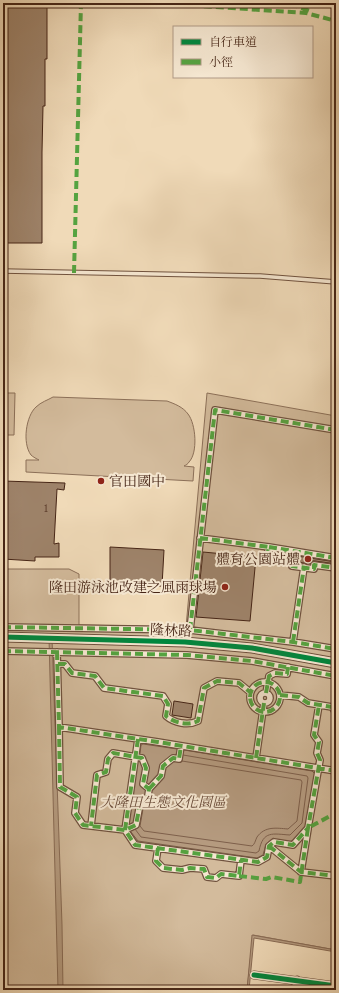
<svg xmlns="http://www.w3.org/2000/svg" width="339" height="993" font-family="'EB Garamond','Noto Serif TC',serif">
	<style>
		.green { fill: #d3bb9c; stroke: #8c7059 }
		.water { fill: #b69c81; stroke: #896c56 }
		.lines { fill: none; stroke-linecap: round; stroke-linejoin: round }
		.shore { stroke: #7e604c; stroke-width: 1 }
		.building { fill: #9e836a; stroke: #462516 }
		.service-casing { stroke: #70523e; stroke-width: 5.5 }
		.pedestrian-casing { stroke: #70523e; stroke-width: 8 }
		.minor-casing { stroke: #70523e; stroke-width: 9 }
		.tertiary-casing { stroke: #70523e; stroke-width: 11 }
		.service { stroke: #f5e7d1; stroke-width: 3.5 }
		.pedestrian { stroke: #f5e7d1; stroke-width: 5.5 }
		.minor { stroke: #f5e7d1; stroke-width: 7 }
		.tertiary { stroke: #f5e7d1; stroke-width: 9 }
		.quiet { stroke: #55a340; stroke-width: 4; stroke-dasharray: 8 4; stroke-linecap: butt }
		.cycleway-casing { stroke: #f5e7d1; stroke-width: 8 }
		.cycleway { stroke: #00873e; stroke-width: 5 }
		.poi-dot { fill: #8f2418; stroke: #f5e7d1; stroke-width: 1.5 }
		.labels { text-anchor: middle; dominant-baseline: central; stroke-width: 4; stroke-linejoin: round; paint-order: stroke }
		.number-label { font-size: 12px; fill: #5c3c2b }
		.poi-label { font-size: 14px; fill: #462516; stroke: #f5e7d1; text-anchor: end }
		.street-label { font-size: 14px; fill: #462516; stroke: #f5e7d1 }
		.park-label { font-size: 14px; font-style: italic; fill: #694a38; stroke: #f5e7d1 }
	</style>
	<rect width="100%" height="100%" fill="#f0dab8"/>
	<filter id="stains"><feTurbulence type="fractalNoise" baseFrequency=".005" numOctaves="4"/><feColorMatrix values="0 0 0 0 .2 0 0 0 0 .09 0 0 0 0 .02 0 0 0 .5 -.17"/></filter>
	<radialGradient id="worn" r=".72"><stop offset=".6" stop-color="#630" stop-opacity="0"/><stop offset="1" stop-color="#630" stop-opacity=".3"/></radialGradient>
	<path class="green" d="M3,393h12l-1,42h-11z
		M207,393l129,23v534l-83,-15 -6,55h-244v-421h66l10,5v51l107,2z
		M53,397l114,4c8,3 16,6 21,13 8,10 10,39 1,48 -1,2 -3,3 -5,4l10,1 -1,14 -167,-9v-12h13c-2,-1 -6,-3 -8,-5 -9,-12 -5,-39 5,-48 5,-5 12,-7 17,-10z"/>
	<path class="water" d="M49,638h3l10,287 1,65h-5z
		M138,739l181,29 -8,60 -18,17 -19,-3 -7,15 -9,5 -123,-17 -10,-15z
		M252,935l84,15v2l-82,-14 -5,52h-2z"/>
	<g class="lines">
		<path class="shore" d="M184,750l128,21 2,2
			M140,754l1,-9 2,-1 34,5
			M143,809l-3,17 4,5 108,15c3,-2 3,-5 5,-9 8,-11 19,-9 31,-8l9,-8 5,-39 -1,-2 -119,-19
			M135,829l6,8 115,16 3,-2c4,-21 14,-17 31,-16l12,-12 6,-45 -1,-2 -124,-21
			M131,832l7,9 119,17 6,-3 3,-11 7,-6"/>
	</g>
	<path class="building" d="M3,3h44v56h-2v47h-2l-1,46v91h-39z
		M3,481l62,2 -1,7 -7,-1 -3,55 5,-1v14h-24v4l-32,-2z
		M110,547l54,3 -2,36 -52,1z
		M203,552l53,5 -6,64 -54,-4z
		M272,552l64,10v2l-21,-3h-3l-2,3 -13,-2v-3l-3,-2z
		M174,701l19,3 -2,14 -19,-3z"/>
	<g class="lines">
		<g class="service-casing">
			<path id="service" d="M3,271l257,5 76,6"/>
		</g>
		<g class="pedestrian-casing">
			<path id="pedestrian" d="M336,430l-121,-20 -25,220 103,12 43,7
				M200,538l69,9 -2,9 26,5 -1,5 22,3v-4l22,3
				M269,547l67,11
				M3,627l187,3
				M293,642l11,-75
				M3,651l184,4 65,6 84,15
				M57,652l2,75 99,15 178,29
				M58,664h7l7,9 23,3 9,12 59,8 5,8 -2,12c8,7 22,10 32,5l6,-33 13,-7 22,2 11,9
				M250 697a15 15 0 1 1 30 0a15 15 0 1 1-30 0Z
				M260 698a5 5 0 1 1 10 0a5 5 0 1 1-10 0Z
				M266,693l3,-17 6,-3 12,1 1,-7
				M280,695l19,2 9,6 24,4 4,6
				M59,727l1,60 17,10 -2,16 8,12 42,5 11,-5 4,-21 7,-2 2,-13 -6,-5 3,-16 -4,-10 -29,-5 -5,6 -2,13 -9,3 -6,51
				M138,739l-13,91 10,15 123,17 9,-5 2,-11 5,-4 19,3 15,-17 12,-68 -3,-7 2,-11 -5,-7 5,-30
				M256,758l8,-55
				M149,789l12,-13 2,-10 10,-8 6,1 2,-13
				M269,846l32,26 35,4
				M158,848l-2,13 7,7 19,2 8,-2 14,1 3,8 9,1 5,-4 18,2 2,-16
				M301,872l7,-43"/>
		</g>
		<g class="minor-casing">
			<path id="minor" d="M254,975l82,11
				M295,990l2,-10"/>
		</g>
		<g class="tertiary-casing">
			<path id="tertiary" d="M3,637l182,5 67,6 84,15"/>
		</g>
		<use href="#service" class="service"/>
		<use href="#pedestrian" class="pedestrian"/>
		<use href="#minor" class="minor"/>
		<use href="#tertiary" class="tertiary"/>
		<path class="quiet" d="M156,3l150,10 30,8
			M278,3l16,2 16,6
			M74,273l7,-270
			M336,430l-121,-20 -25,220 103,12 43,7
			M200,538l69,9 -2,9 26,5 -1,5 22,3v-4l22,3
			M269,547l67,11
			M3,627l187,3
			M293,642l11,-75
			M3,651l184,4 65,6 84,15
			M57,652l2,75 99,15 178,29
			M58,664h7l7,9 23,3 9,12 59,8 5,8 -2,12c8,7 22,10 32,5l6,-33 13,-7 22,2 11,9
			M250 697a15 15 0 1 1 30 0a15 15 0 1 1-30 0Z
			M266,693l3,-17 6,-3 12,1 1,-7
			M280,695l19,2 9,6 24,4 4,6
			M59,727l1,60 17,10 -2,16 8,12 42,5 11,-5 4,-21 7,-2 2,-13 -6,-5 3,-16 -4,-10 -29,-5 -5,6 -2,13 -9,3 -6,51
			M138,739l-13,91 10,15 123,17 9,-5 2,-11 5,-4 19,3 15,-17 12,-68 -3,-7 2,-11 -5,-7 5,-30
			M256,758l8,-55
			M149,789l12,-13 2,-10 10,-8 6,1 2,-13
			M269,846l32,26 35,4
			M158,848l-2,13 7,7 19,2 8,-2 14,1 3,8 9,1 5,-4 18,2 2,-16
			M239,876l27,3 6,-2 28,5 8,-54 24,-13 4,1"/>
		<g class="cycleway-casing">
			<path id="cycleway" d="M3,637l182,5 67,6 84,15
				M254,975l82,11"/>
		</g>
		<use href="#cycleway" class="cycleway"/>
	</g>
	<g class="poi-dot">
		<circle cx="101" cy="481" r="4"/>
		<circle cx="308" cy="559" r="4"/>
		<circle cx="225" cy="587" r="4"/>
	</g>
	<g class="labels">
		<g class="number-label">
			<text x="46" y="508">1</text>
		</g>
		<g class="poi-label">
			<text x="109" y="481" text-anchor="start">官田國中</text>
			<text x="300" y="559">體育公園站體</text>
			<text x="217" y="587">隆田游泳池改建之風雨球場</text>
		</g>
		<g class="street-label">
			<text transform="translate(171 630) rotate(3)">隆林路</text>
		</g>
		<g class="park-label">
			<text x="163" y="802">大隆田生態文化園區</text>
		</g>
	</g>
	<rect width="339" height="993" fill="none" stroke="#f0dab8" stroke-width="16"/>
	<rect x="4" y="4" width="331" height="985" fill="none" stroke="#462516" stroke-width="2"/>
	<rect x="8" y="8" width="323" height="977" fill="none" stroke="#462516"/>
	<rect x="173" y="26" width="140" height="52" fill="#f5e7d1" stroke="#af9986"/>
	<rect x="181" y="39" width="20" height="6" fill="#00873e" stroke="#af9986"/>
	<text x="209" y="46" font-size="12" fill="#462516">自行車道</text>
	<rect x="181" y="59" width="20" height="6" fill="#55a340" stroke="#af9986"/>
	<text x="209" y="66" font-size="12" fill="#462516">小徑</text>
	<rect width="100%" height="100%" filter="url(#stains)"/>
	<rect width="100%" height="100%" fill="url(#worn)"/>
</svg>
